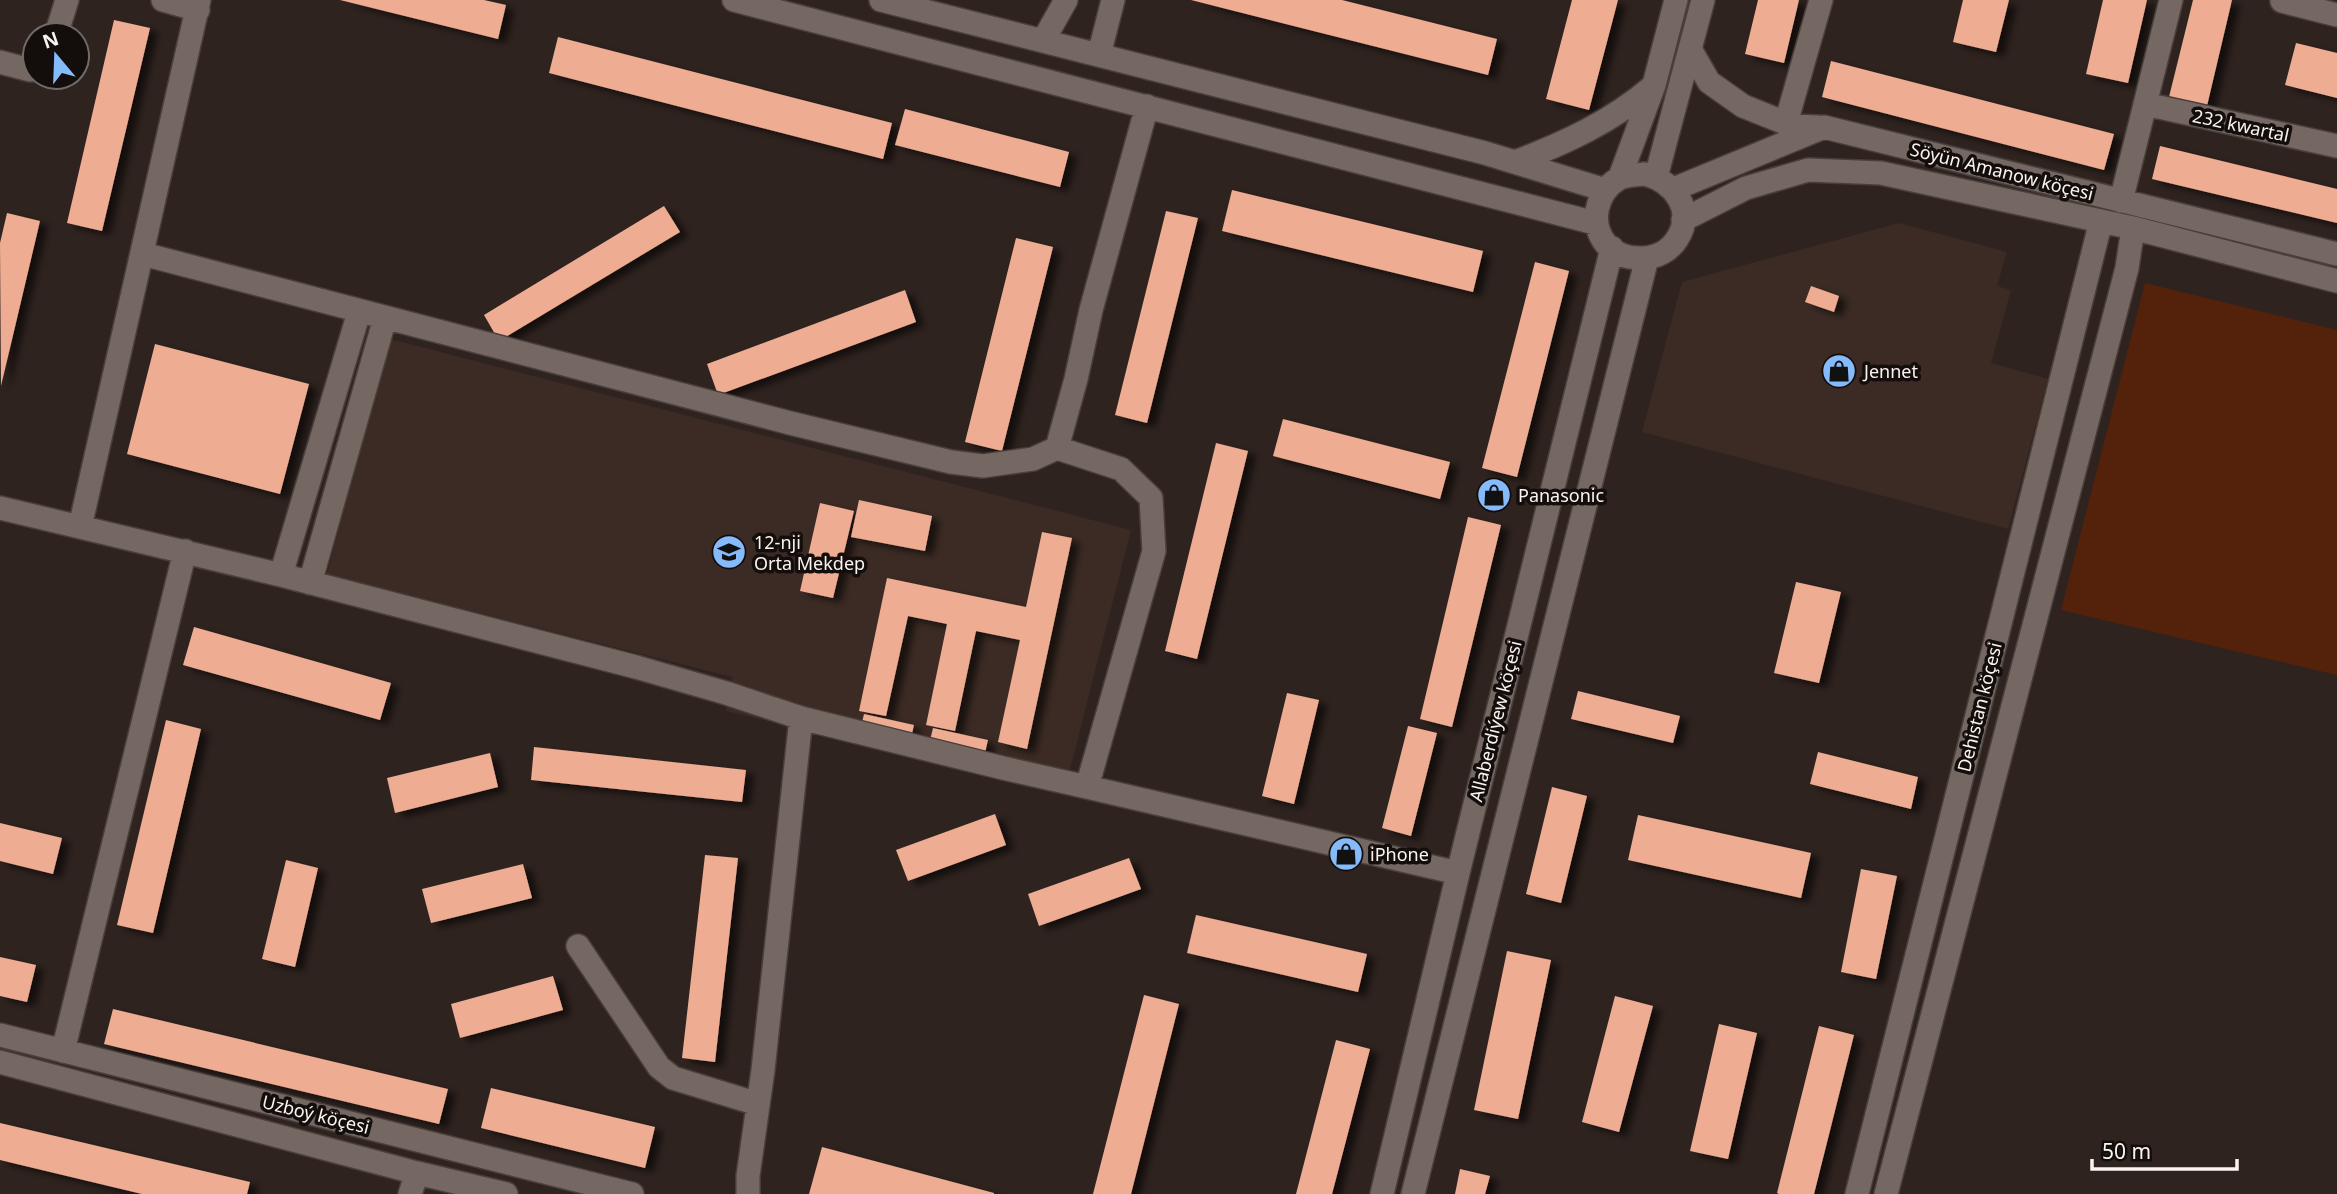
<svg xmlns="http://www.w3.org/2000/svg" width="2337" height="1194" font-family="'Noto Sans',sans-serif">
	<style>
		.built { fill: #3c2b24 }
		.green { fill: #54220b }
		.building { fill: #eead93; filter: url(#shadow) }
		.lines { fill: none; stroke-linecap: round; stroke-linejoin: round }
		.minor-casing { stroke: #483f3c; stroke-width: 26 }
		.minor { stroke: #756762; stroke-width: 23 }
		.labels { text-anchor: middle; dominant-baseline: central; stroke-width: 7; stroke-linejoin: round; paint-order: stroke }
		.street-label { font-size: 18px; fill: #fbf3f0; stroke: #130e0c }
		.poi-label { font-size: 18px; fill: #fbf3f0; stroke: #130e0c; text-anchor: start }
	</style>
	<defs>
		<filter id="shadow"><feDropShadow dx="8" dy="4.5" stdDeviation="3.5" flood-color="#0009"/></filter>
	</defs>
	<rect width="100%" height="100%" fill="#2f231f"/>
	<path class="built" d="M1899,223l108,29 -10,34 14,4 -20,73 57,16 -40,150 -366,-97 40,-150z
		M390,339l741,191 -66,259 -339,-78 6,-34 -405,-103z"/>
	<path class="green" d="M2145,283l192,47v345l-276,-65z"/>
	<path class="building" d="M340,0h144l22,5 -8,34z
		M1191,0h151l155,39 -9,36z
		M1572,0h46l-29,110 -43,-11z
		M1758,0h41l-15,63 -39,-9z
		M1963,0h46l-13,52 -43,-10z
		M2103,0h44l-19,83 -42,-9z
		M2193,0h39l-26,110 -38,-9z
		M114,20l36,8 -48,203 -35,-8z
		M558,37l334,86 -9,36 -334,-86z
		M2296,43l41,10v45l-52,-13z
		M1831,61l283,73 -10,36 -282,-73z
		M905,109l164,43 -9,35 -165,-42z
		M2160,146l177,43v34l-185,-44z
		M1232,190l251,61 -10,41 -251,-61z
		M664,206l16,26 -181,109 -15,-26z
		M1166,211l32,7 -51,205 -32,-8z
		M7,213l33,8 -39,165 -1,-143z
		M1016,238l37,9 -51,204 -37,-9z
		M1535,262l34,9 -52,206 -35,-9z
		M1811,286l28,10 -5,16 -29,-10z
		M905,290l11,32 -198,73 -11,-31z
		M155,344l154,40 -29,110 -153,-40z
		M1283,419l167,43 -10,37 -167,-43z
		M1216,443l32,8 -51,208 -32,-8z
		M859,500l73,16 -7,35 -74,-14z
		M820,503l34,8 -21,87 -33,-7z
		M1468,517l33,8 -49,202 -32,-8z
		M1042,532l30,6 -45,211 -29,-7 22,-102 -44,-9 -21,100 -29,-6 21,-101 -39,-8 -22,100 -27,-5 28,-133 139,29z
		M1796,582l45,10 -22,91 -45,-10z
		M194,627l197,56 -11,37 -197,-55z
		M1578,691l102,25 -7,27 -102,-24z
		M1287,693l32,7 -25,104 -32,-8z
		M864,714l50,11 -4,17 -50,-11z
		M166,720l35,9 -48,204 -36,-8z
		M1408,726l29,7 -26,103 -29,-8z
		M933,728l55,12 -4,17 -55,-12z
		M534,747l212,23 -4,32 -211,-22z
		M1818,752l100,25 -7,32 -101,-25z
		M490,753l8,34 -103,26 -8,-35z
		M1552,787l35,9 -26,107 -35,-9z
		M995,814l11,31 -98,36 -12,-31z
		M1638,815l173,38 -10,45 -173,-38z
		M0,823l62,15 -9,36 -53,-13z
		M705,855l33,3 -23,204 -33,-4z
		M1129,858l12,31 -102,37 -11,-32z
		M286,860l32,8 -23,99 -33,-8z
		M523,864l9,34 -101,25 -9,-34z
		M1861,869l36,7 -21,103 -35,-7z
		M1196,915l171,39 -9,38 -171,-39z
		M1507,951l44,9 -33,159 -44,-9z
		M0,957l36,8 -9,37 -27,-6z
		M553,976l10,34 -103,28 -9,-34z
		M1144,995l35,9 -48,190h-38z
		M1615,996l38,10 -34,126 -37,-10z
		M113,1009l335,80 -9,35 -335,-80z
		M1719,1024l38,9 -29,126 -38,-8z
		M1819,1026l35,9 -40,159h-35l-2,-1z
		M1336,1040l34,9 -38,145h-36z
		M491,1088l164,39 -10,41 -164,-40z
		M0,1123l250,59 -3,12h-105l-142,-34z
		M822,1147l172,46v1h-185z
		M1460,1169l30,7 -5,18h-30z"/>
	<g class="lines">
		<g class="minor-casing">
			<path id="minor" d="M163,0l35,10
				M734,0l861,223
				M881,0l604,153 120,37
				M2282,1l55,14
				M56,35l11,-35
				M1043,41l23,-41
				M1690,49l19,33 34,24 50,20 25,1
				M1099,55l14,-55
				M0,62l30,8 5,-3
				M2145,104l192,42
				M1147,106l-56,204 -15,69 -19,69 64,21 30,29 3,53 -67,236 371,86
				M1786,123l35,-123
				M1515,162c50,-19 96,-40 137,-75
				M1645,174c29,8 51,36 32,65 -15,24 -53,25 -71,5 -17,-20 -10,-52 12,-65 7,-4 19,-4 27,-5z
				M1620,177l34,-92 22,-85
				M1656,177l47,-177
				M1674,189l150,-62 513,127
				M2121,201l50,-201
				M1683,220l63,-32 62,-18 73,3 252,55 204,53
				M143,254l647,169 161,39 32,4 50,-7 24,-11
				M0,508l281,67 355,92 90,26 75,25 202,50 84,19
				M80,527l119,-527
				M281,575l78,-263
				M310,583l75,-265
				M578,946l81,121 14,11 85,26
				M0,1035l632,159
				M63,1051l122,-500
				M0,1062l417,111 89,21
				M410,1194l7,-21
				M748,1194v-18l15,-106 38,-352
				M1382,1194l76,-321 154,-625
				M1413,1194l234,-936
				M1857,1194l244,-973
				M1886,1194l241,-926 6,-40"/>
		</g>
		<use href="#minor" class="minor"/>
	</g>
	<defs>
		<g id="shop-disc" transform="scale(1.75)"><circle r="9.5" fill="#85bbfb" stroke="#130e0c"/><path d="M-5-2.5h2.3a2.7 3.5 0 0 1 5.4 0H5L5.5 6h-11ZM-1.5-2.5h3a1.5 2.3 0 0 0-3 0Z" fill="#111"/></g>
		<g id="school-disc" transform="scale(1.75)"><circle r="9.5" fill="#85bbfb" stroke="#130e0c"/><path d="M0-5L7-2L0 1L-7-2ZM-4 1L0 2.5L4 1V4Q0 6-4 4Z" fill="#111"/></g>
	</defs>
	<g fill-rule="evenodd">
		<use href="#shop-disc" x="1839" y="371"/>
		<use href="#shop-disc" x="1494" y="495"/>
		<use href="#school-disc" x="729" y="552"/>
		<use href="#shop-disc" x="1346" y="854"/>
	</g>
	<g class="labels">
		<g class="street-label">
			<text transform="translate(2241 125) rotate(12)">232 kwartal</text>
			<text transform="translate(2002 171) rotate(14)">Söyün Amanow köçesi</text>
			<text transform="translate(1979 707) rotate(-76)">Dehistan köçesi</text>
			<text transform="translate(1495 721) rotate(-76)">Allaberdiýew köçesi</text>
			<text transform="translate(316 1114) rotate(14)">Uzboý köçesi</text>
		</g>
		<g class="poi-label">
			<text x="1864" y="371">Jennet</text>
			<text x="1518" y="495">Panasonic</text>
			<text x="754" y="542">12-nji<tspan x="754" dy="21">Orta Mekdep</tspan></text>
			<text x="1370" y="854">iPhone</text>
		</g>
	</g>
	<g transform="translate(56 56) rotate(341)"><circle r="33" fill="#130e0c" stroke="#706a67" stroke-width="2"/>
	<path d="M0-5L12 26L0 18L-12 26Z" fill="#85bbfb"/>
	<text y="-10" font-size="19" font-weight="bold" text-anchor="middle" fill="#fbf3f0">N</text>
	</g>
	<path d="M2092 1159v10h145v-10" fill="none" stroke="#fbf3f0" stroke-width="3.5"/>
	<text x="2102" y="1159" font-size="21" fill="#fbf3f0" stroke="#130e0c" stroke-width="5" paint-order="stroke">50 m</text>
</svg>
